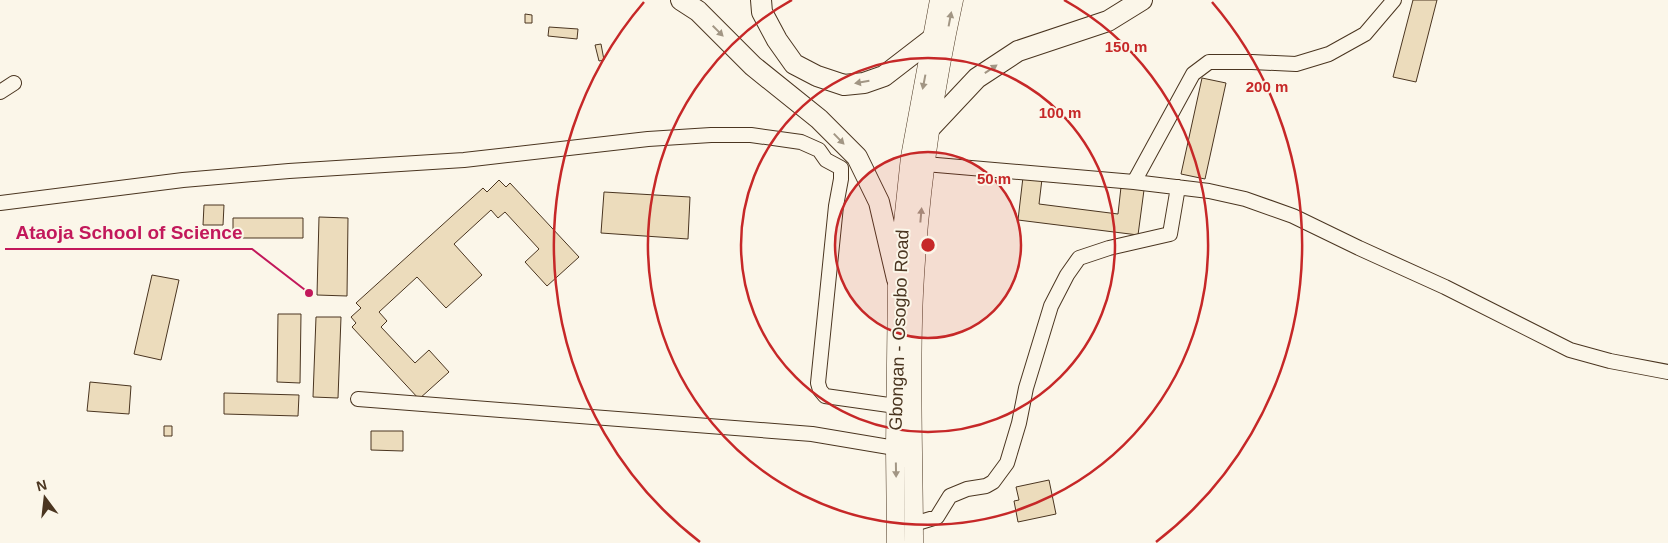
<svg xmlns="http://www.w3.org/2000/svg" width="1668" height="543" font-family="Helvetica,sans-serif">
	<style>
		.building { fill: #ecdcbc; stroke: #4a3520 }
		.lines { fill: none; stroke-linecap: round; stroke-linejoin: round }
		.minor-casing { stroke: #4a3520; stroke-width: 16 }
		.major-casing { stroke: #4a3520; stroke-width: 19 }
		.highway-casing { stroke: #4a3520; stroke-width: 22 }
		.minor { stroke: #fbf6e9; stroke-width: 14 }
		.major { stroke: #fbf6e9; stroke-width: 18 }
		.highway { stroke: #fbf6e9; stroke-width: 20 }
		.oneway { fill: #a29684 }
		.ring { fill: none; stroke: #c62828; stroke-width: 2.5 }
		.labels { text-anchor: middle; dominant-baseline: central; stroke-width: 4; stroke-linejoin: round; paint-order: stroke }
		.street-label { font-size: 18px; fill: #4a3520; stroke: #fbf6e9 }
		.centre { fill: #c62828; stroke: #fbf6e9; stroke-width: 2.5 }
		.ring-label { font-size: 15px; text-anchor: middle; font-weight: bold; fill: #c62828; stroke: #fbf6e9; stroke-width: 4; stroke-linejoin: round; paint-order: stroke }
		.leader { fill: none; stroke: #c2185b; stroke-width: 2 }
		.callout-dot { fill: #c2185b; stroke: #fbf6e9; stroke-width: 2 }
		.callout-label { font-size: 19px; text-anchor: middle; font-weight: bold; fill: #c2185b; stroke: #fbf6e9; stroke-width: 4; stroke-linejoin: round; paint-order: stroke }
	</style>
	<rect width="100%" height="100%" fill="#fbf6e9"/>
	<path class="building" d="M1413,0h24l-21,82 -23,-5z
		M525,14l7,1v8h-7z
		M549,27l29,2 -1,10 -29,-3z
		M601,44l3,16 -5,1 -4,-16z
		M1202,78l24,5 -21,96 -24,-5z
		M1023,177l19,2 -3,25 79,10 3,-27 23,3 -6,45 -120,-15z
		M499,180l7,7 4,-4 69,74 -32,29 -22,-24 14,-13 -34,-37 -7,6 -7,-8 -37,34 28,31 -36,33 -29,-31 -38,35 8,9 -6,6 34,36 14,-13 20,22 -30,27 -67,-72 4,-4 -5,-6 10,-9 -5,-5 127,-115 4,4z
		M604,192l86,5 -2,42 -87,-6z
		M204,205h20l-1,20h-20z
		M319,217l29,1 -1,78 -30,-1z
		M233,218h70v20h-70z
		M152,275l27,5 -18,80 -27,-6z
		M278,314h23l-1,69 -23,-1z
		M316,317h25l-3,81 -25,-1z
		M90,382l41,4 -2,28 -42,-3z
		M224,393l75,2 -1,21 -74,-2z
		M164,426h8v10h-8z
		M371,431h32v20l-32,-1z
		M1049,480l7,34 -38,8 -4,-21 5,-1 -3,-13z"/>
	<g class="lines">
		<g class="minor-casing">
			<path id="minor" d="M0,92l14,-9
				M925,164l209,18 75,9 36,8 48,17 66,32 86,39 125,63 40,11 58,11
				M1134,182l59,-108 16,-12h43l44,2 33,-10 36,-20 29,-34
				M0,203l183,-23 106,-9 175,-11 184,-21 63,-4h40l50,7 18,8 7,10 15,8v11l-5,27 -18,177 2,7 5,6 71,10
				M358,399l454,35 83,14
				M914,524l23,-7 13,-21 17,-7 19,-3 7,-4 14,-19 12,-40 7,-35 25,-82 16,-31 12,-17 30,-10 61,-14 8,-47"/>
		</g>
		<g class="major-casing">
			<path id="major" d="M896,543l-1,-95 2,-169 13,-122 29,-157
				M914,543c0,-83 -4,-167 0,-250 5,-98 19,-197 40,-293"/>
		</g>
		<g class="highway-casing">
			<path id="highway" d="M681,0l17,11 55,55 66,53 38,38 22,45 18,77
				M761,0l1,12 15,28 17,24 23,12 27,9 20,-2 20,-7 48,-37
				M931,127l46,-49 41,-27 90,-30 34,-21"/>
		</g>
		<use href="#minor" class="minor"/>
		<use href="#major" class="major"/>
		<use href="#highway" class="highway"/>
	</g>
	<defs><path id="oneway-solid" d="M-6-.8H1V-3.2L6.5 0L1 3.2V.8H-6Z" transform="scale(1.25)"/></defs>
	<g class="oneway">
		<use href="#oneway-solid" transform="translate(950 19) rotate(-79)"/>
		<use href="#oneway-solid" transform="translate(718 31) rotate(45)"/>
		<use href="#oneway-solid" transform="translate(991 69) rotate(-34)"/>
		<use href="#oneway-solid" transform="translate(862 82) rotate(170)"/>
		<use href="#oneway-solid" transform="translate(924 82) rotate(101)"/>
		<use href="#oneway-solid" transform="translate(839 139) rotate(46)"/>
		<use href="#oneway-solid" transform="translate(921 215) rotate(-85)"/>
		<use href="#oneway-solid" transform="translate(896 470) rotate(89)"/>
	</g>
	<circle cx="928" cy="245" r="93" fill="#c62828" fill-opacity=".12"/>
	<g class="ring">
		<circle cx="928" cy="245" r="93"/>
		<circle cx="928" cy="245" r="187"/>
		<path d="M1064 0A280 280 0 1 1 792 0"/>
		<path d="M700 542A374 374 0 0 1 644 2M1212 2A374 374 0 0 1 1156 542"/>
	</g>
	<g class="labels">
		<g class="street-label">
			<text transform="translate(899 330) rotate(-88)">Gbongan - Osogbo Road</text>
		</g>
	</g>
	<circle cx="928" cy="245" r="8" class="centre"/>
	<g class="ring-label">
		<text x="1126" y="52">150 m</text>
		<text x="1267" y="92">200 m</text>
		<text x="1060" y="118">100 m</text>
		<text x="994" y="184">50 m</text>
	</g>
	<path class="leader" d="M309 293L252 249H5"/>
	<circle class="callout-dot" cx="309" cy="293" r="5"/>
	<g class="callout-label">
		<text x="129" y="239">Ataoja School of Science</text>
	</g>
	<g transform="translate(45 498) rotate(345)" stroke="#fbf6e9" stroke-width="4" paint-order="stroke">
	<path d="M0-4L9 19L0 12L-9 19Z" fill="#4a3520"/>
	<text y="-8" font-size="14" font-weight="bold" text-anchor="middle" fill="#4a3520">N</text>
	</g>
</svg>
